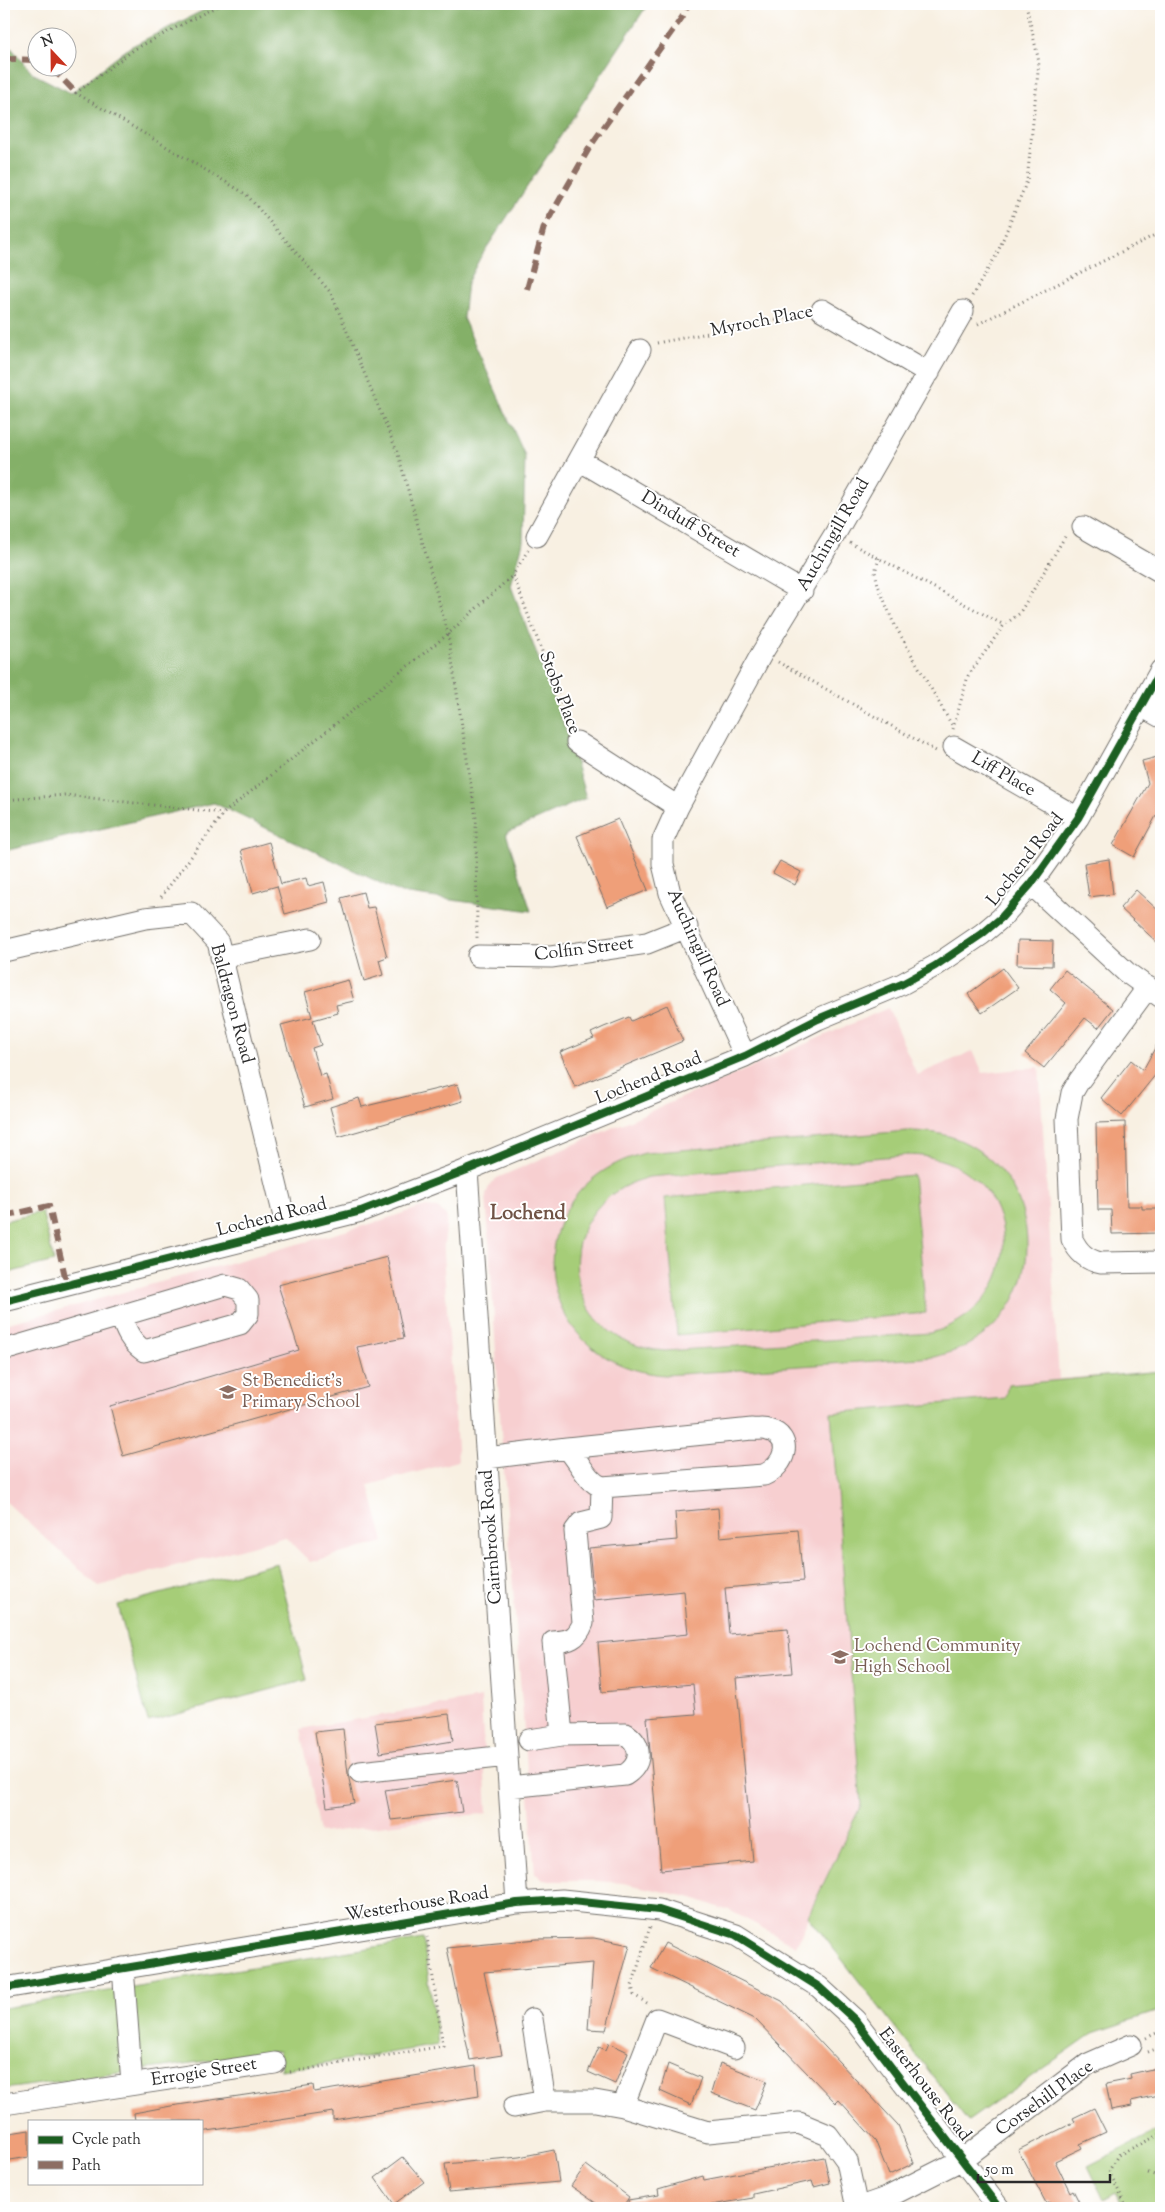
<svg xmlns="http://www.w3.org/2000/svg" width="1165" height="2212" font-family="'Sorts Mill Goudy',serif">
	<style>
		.built { fill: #f7cfd0 }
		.green { fill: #a6cd78; stroke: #687c52; fill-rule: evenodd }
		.forest { fill: #84b068; stroke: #586e4a }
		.building { fill: #ef9f79 }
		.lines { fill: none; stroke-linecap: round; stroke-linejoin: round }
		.minor-casing { stroke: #73706b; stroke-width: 23 }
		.path { stroke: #73706b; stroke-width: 3; stroke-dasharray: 1 4; stroke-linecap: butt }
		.minor { stroke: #fff; stroke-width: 21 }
		.quiet { stroke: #8d6e63; stroke-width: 6; stroke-dasharray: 12 6; stroke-linecap: butt }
		.cycleway-casing { stroke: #fff; stroke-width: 11 }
		.cycleway { stroke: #1b5e20; stroke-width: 8 }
		.labels { text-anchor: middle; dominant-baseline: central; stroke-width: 4; stroke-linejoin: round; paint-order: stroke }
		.street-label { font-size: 18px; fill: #2b2b2b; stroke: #fff }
		.education-label { font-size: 18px; fill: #785e54; stroke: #fff; text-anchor: start }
		.quarter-label { font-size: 20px; font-weight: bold; fill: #705446; stroke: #fff }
	</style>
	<rect width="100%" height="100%" fill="#fff"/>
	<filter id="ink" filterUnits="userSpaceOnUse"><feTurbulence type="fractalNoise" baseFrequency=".02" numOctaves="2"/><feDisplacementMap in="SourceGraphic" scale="10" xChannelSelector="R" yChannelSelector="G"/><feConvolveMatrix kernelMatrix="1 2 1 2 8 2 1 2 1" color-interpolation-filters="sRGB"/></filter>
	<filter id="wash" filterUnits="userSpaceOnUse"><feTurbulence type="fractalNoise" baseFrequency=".0096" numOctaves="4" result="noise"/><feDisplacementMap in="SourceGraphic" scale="20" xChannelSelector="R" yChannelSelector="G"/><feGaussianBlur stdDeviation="1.12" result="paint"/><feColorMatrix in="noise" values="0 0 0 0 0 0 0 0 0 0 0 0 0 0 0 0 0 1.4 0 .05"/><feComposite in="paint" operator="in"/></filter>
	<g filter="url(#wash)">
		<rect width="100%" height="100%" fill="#f8f0e2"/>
		<path class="built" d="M888,1008l29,67 56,-24 10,22 56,-6 20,312 102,-8v639l-68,23 -125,88 -159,-204 -13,29 -69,-37 -1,1 -33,-12 -70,-15 -25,-2h-48l-7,-1 -8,-7 -33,-428 -16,-251 4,-9 7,-7z
			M422,1207l15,1 6,4 4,6 -4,36 15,207 -89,24 15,57 -74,20 -25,-25 -187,49 -94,-86v-176l37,-9 329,-91z
			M481,1698l6,115 -167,20 -19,-104z"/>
		<path class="green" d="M907,1131c19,0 38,2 55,10 82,38 88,157 9,202 -11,7 -23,10 -36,14l-270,18c-139,-11 -154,-187 -20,-222zM908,1155c113,1 132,146 23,178l-266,18c-109,-8 -121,-146 -16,-174z
			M913,1175l13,138 -249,22 -12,-137z
			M42,1212l12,49 -50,13v-53z
			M1161,1371v639l-68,23 -125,88 -160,-205 53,-111 -30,-392 174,-15 3,-13z
			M277,1563l30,117 -159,42 -30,-117z
			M423,1939l15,106 -157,25 -2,-19 -275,38v-81z
			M1161,2129v79h-37l-8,-16 -12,7 -16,-33z"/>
		<path class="forest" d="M216,4h432l-168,254 -13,25 -4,35 62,138 -2,86 -12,44 58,153 17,59 -80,35 25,78 -130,-18 -187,-90 -210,48v-812l28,34 39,20 59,-46z"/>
		<g id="blocks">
			<path class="building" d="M1161,756v60h-5l-22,41 -21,-12 35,-62 -6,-22z
				M618,819l30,71 -41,17 -30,-71z
				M269,842l12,42 25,-6 2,8 16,-4 5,20 -44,12 -8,-28 -24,7 -12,-43z
				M1109,859l4,35 -24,3 -5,-34z
				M780,861l21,11 -6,13 -22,-12z
				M1136,890l25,23v33l-41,-38z
				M363,892l4,16 7,-1 13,50 -8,3 4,15 -19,6 -23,-83z
				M1018,940l35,1 -1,25 -35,-1z
				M1003,968l15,20 -36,25 -14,-19z
				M1065,970l48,39 -15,19 -13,-10 -41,50 -19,-15 41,-50 -16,-14z
				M348,980l6,21 -18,4 2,8 -25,7 8,25 -9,3 8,28 6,-2 7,25 -28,8 -24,-82 31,-8 -7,-25z
				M667,1005l16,36 -108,46 -15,-35 34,-14 -3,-5 13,-6 25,-10 2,4z
				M1161,1037v31l-39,48 -21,-18 30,-38 12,10z
				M458,1084l5,17 -125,36 -8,-30 29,-9 3,9z
				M1125,1122l2,84h15v3h19v24l-49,1 -1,-24h-13l-2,-87z
				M387,1257l17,81 -47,9 11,40 -245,69 -13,-50 189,-56 -21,-65z
				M718,1508l2,29 78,-7 5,51 -78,7 4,46 59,-5 4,44 -56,5 17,183 -92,9 -14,-152 49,-4 -3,-30 -91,8 -4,-49 90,-9 -4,-43 -90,9 -5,-52 88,-8 -2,-28z
				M449,1714l4,27 -73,12 -5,-30z
				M343,1729l5,45 6,29 -27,4 -12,-75z
				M457,1780l5,32 -71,8 -6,-30z
				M594,1938l36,7 -24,85 -18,-1 5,-66 -109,9 18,83 -32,5 -23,-112 90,-9z
				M665,1943l117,58 116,124 16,38 -25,12 -14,-35 -36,-40 -3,3 -81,-84 -104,-51z
				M609,2043l19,9 -13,32 -27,-12 11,-25 7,3z
				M720,2063l47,18 -12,29 -44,-17z
				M668,2064l33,14 -10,27 -31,-14z
				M476,2066l3,30 -146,24v-8l-132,20v-11h-66l-1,-8 37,-7 142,-21 1,7z
				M1161,2067v25l-3,1v2l-27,6 1,5 -21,4 -5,-26 25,-5 -1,-5z
				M1094,2108l12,24 -26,12 2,4 -27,13 15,31 3,-2 9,18h-30l-3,-6 -3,1 -28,-53 57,-28 -2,-4z
				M29,2130v27l-25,4v-27z
				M554,2150l5,32 -110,10 -4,-28 74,-7z
				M403,2157l21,25 -30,22 -19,-26z
				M824,2157l6,26 -16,4 -2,-6 -59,13v4l-59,10h-65l-1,-8 31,-5 -1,-6 45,-13 1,4z
				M586,2165l43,32 -7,11h-19l-32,-22z"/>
		</g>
	</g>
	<g filter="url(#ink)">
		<use href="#blocks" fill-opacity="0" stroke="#73706b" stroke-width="1"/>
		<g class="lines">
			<g class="minor-casing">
				<path id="minor" d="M822,310l107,63
					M579,460l223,131
					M1083,527l78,45
					M537,536l103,-186
					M1141,706l20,11
					M577,742l101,65
					M954,747l124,71
					M1031,884l95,88 35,25
					M4,951l141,-33 46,-5 27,29 69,287
					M478,956l73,1 96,-14 40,-16
					M221,957l89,-18
					M1148,987l-69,94 -7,12 -5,26 5,120c6,13 14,21 29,24l60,-1
					M745,1056l-75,-163 -7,-29v-24l15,-33 84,-154 73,-119 128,-223
					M467,1170l50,733
					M4,1301l357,-90 106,-41 278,-114 73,-37 84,-35 33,-18 47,-32 19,-16 30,-34 47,-66 83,-148
					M4,1348h7l214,-63 14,4 9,11v14l-8,10 -96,27c-14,-10 -18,-20 -23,-35
					M487,1458l80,-10c12,12 19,33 35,39l162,-12c21,-9 31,-38 4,-45 -5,-2 -11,0 -16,-1l-185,19
					M529,1740l33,-5 -9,-93c16,-1 24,-3 30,-19l-8,-92 6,-8 20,-5 1,-31
					M360,1772l147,-16
					M509,1787l116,-12c17,-11 18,-29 1,-41l-64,1
					M123,1968l9,116
					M4,1988l513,-85 45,-3 97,10 77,25 83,52 36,33 144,188
					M532,2019l13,82
					M4,2104l271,-41
					M623,2106l34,-87 77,29
					M514,2107l31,-6h50l28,5 85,26 91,-9 29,12 19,26 10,47
					M857,2208l29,-10 77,-39 125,-95 43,-19"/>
			</g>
			<path class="path" d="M221,4l-86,45 -59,44 170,101 85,99 67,161 50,180 28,184 1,120
				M972,296l25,-42 30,-73 12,-119 -13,-58
				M978,324l183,-92
				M657,343l148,-29
				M850,543l154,82
				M528,550l-15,25 57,150
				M879,558l-4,14 3,13 15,37 60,105
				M778,662l158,89
				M953,729l15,-53 36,-51 15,-11 47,-79
				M4,800l61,-5 158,18
				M161,897l63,-84 224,-179 65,-59
				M647,2003l-13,-8 -2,-9 18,-59
				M1146,2038l15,-7
				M1148,2052l13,-5
				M290,2072l153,-26 -16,-109
				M1148,2173l13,4
				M1127,2208l-18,-37 9,-16 43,-21"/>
			<use href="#minor" class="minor"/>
			<path class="quiet" d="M4,59l34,1
				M52,68l24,25
				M527,289l17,-62 47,-82 92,-129 5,-12
				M4,1216l45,-10 18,79"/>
			<g class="cycleway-casing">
				<path id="cycleway" d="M4,1301l357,-90 106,-41 278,-114 73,-37 84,-35 33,-18 47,-32 19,-16 30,-34 47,-66 83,-148
					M4,1988l513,-85 45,-3 97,10 77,25 83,52 36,33 144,188"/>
			</g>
			<use href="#cycleway" class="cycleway"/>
		</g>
	</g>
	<defs>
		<g id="school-bare" transform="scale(1.35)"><path d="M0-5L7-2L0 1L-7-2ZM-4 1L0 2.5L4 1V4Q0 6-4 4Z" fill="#8d6e63" stroke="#fff" stroke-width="2.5" paint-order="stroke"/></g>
	</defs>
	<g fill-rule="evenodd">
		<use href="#school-bare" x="228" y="1392"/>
		<use href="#school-bare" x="840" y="1657"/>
	</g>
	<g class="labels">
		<g class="street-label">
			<text transform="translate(762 322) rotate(-11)">Myroch Place</text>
			<text transform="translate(690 525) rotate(31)">Dinduff Street</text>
			<text transform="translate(834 535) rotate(-60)">Auchingill Road</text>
			<text transform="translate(559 693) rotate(69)">Stobs Place</text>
			<text transform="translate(1003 775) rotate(30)">Liff Place</text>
			<text transform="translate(1026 860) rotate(-52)">Lochend Road</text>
			<text transform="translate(697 948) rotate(66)">Auchingill Road</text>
			<text transform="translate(584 950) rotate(-7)">Colfin Street</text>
			<text transform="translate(231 1004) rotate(75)">Baldragon Road</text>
			<text transform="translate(649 1079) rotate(-22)">Lochend Road</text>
			<text transform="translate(272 1218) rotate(-14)">Lochend Road</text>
			<text transform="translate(492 1537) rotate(-94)">Cairnbrook Road</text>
			<text transform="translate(417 1905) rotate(-9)">Westerhouse Road</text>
			<text transform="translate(204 2073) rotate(-9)">Errogie Street</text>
			<text transform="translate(924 2085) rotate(52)">Easterhouse Road</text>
			<text transform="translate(1045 2099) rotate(-36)">Corsehill Place</text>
		</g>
		<g class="education-label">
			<text x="242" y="1382">St Benedict's<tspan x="242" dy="21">Primary School</tspan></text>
			<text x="854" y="1647">Lochend Community<tspan x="854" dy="21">High School</tspan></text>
		</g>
		<g class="quarter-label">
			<text x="528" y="1214">Lochend</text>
		</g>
	</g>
	<rect width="1165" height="2212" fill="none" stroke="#fff" stroke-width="20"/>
	<rect x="28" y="2120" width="175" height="65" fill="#ffffff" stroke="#aaaaaa"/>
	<rect x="38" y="2136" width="25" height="8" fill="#1b5e20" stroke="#aaaaaa"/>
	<text x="72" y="2144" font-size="15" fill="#2b2b2b">Cycle path</text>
	<rect x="38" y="2161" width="25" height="8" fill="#8d6e63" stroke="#aaaaaa"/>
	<text x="72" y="2170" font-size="15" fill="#2b2b2b">Path</text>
	<g transform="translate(52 52) rotate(338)"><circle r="24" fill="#ffffff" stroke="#aaaaaa"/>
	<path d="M0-4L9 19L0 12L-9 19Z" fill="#c8321e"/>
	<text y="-8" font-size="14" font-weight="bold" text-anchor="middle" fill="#2b2b2b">N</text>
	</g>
	<path d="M978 2174v8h132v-8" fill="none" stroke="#2b2b2b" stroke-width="2.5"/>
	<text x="985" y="2174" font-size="15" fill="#2b2b2b" stroke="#ffffff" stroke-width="4" paint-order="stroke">50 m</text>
</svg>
